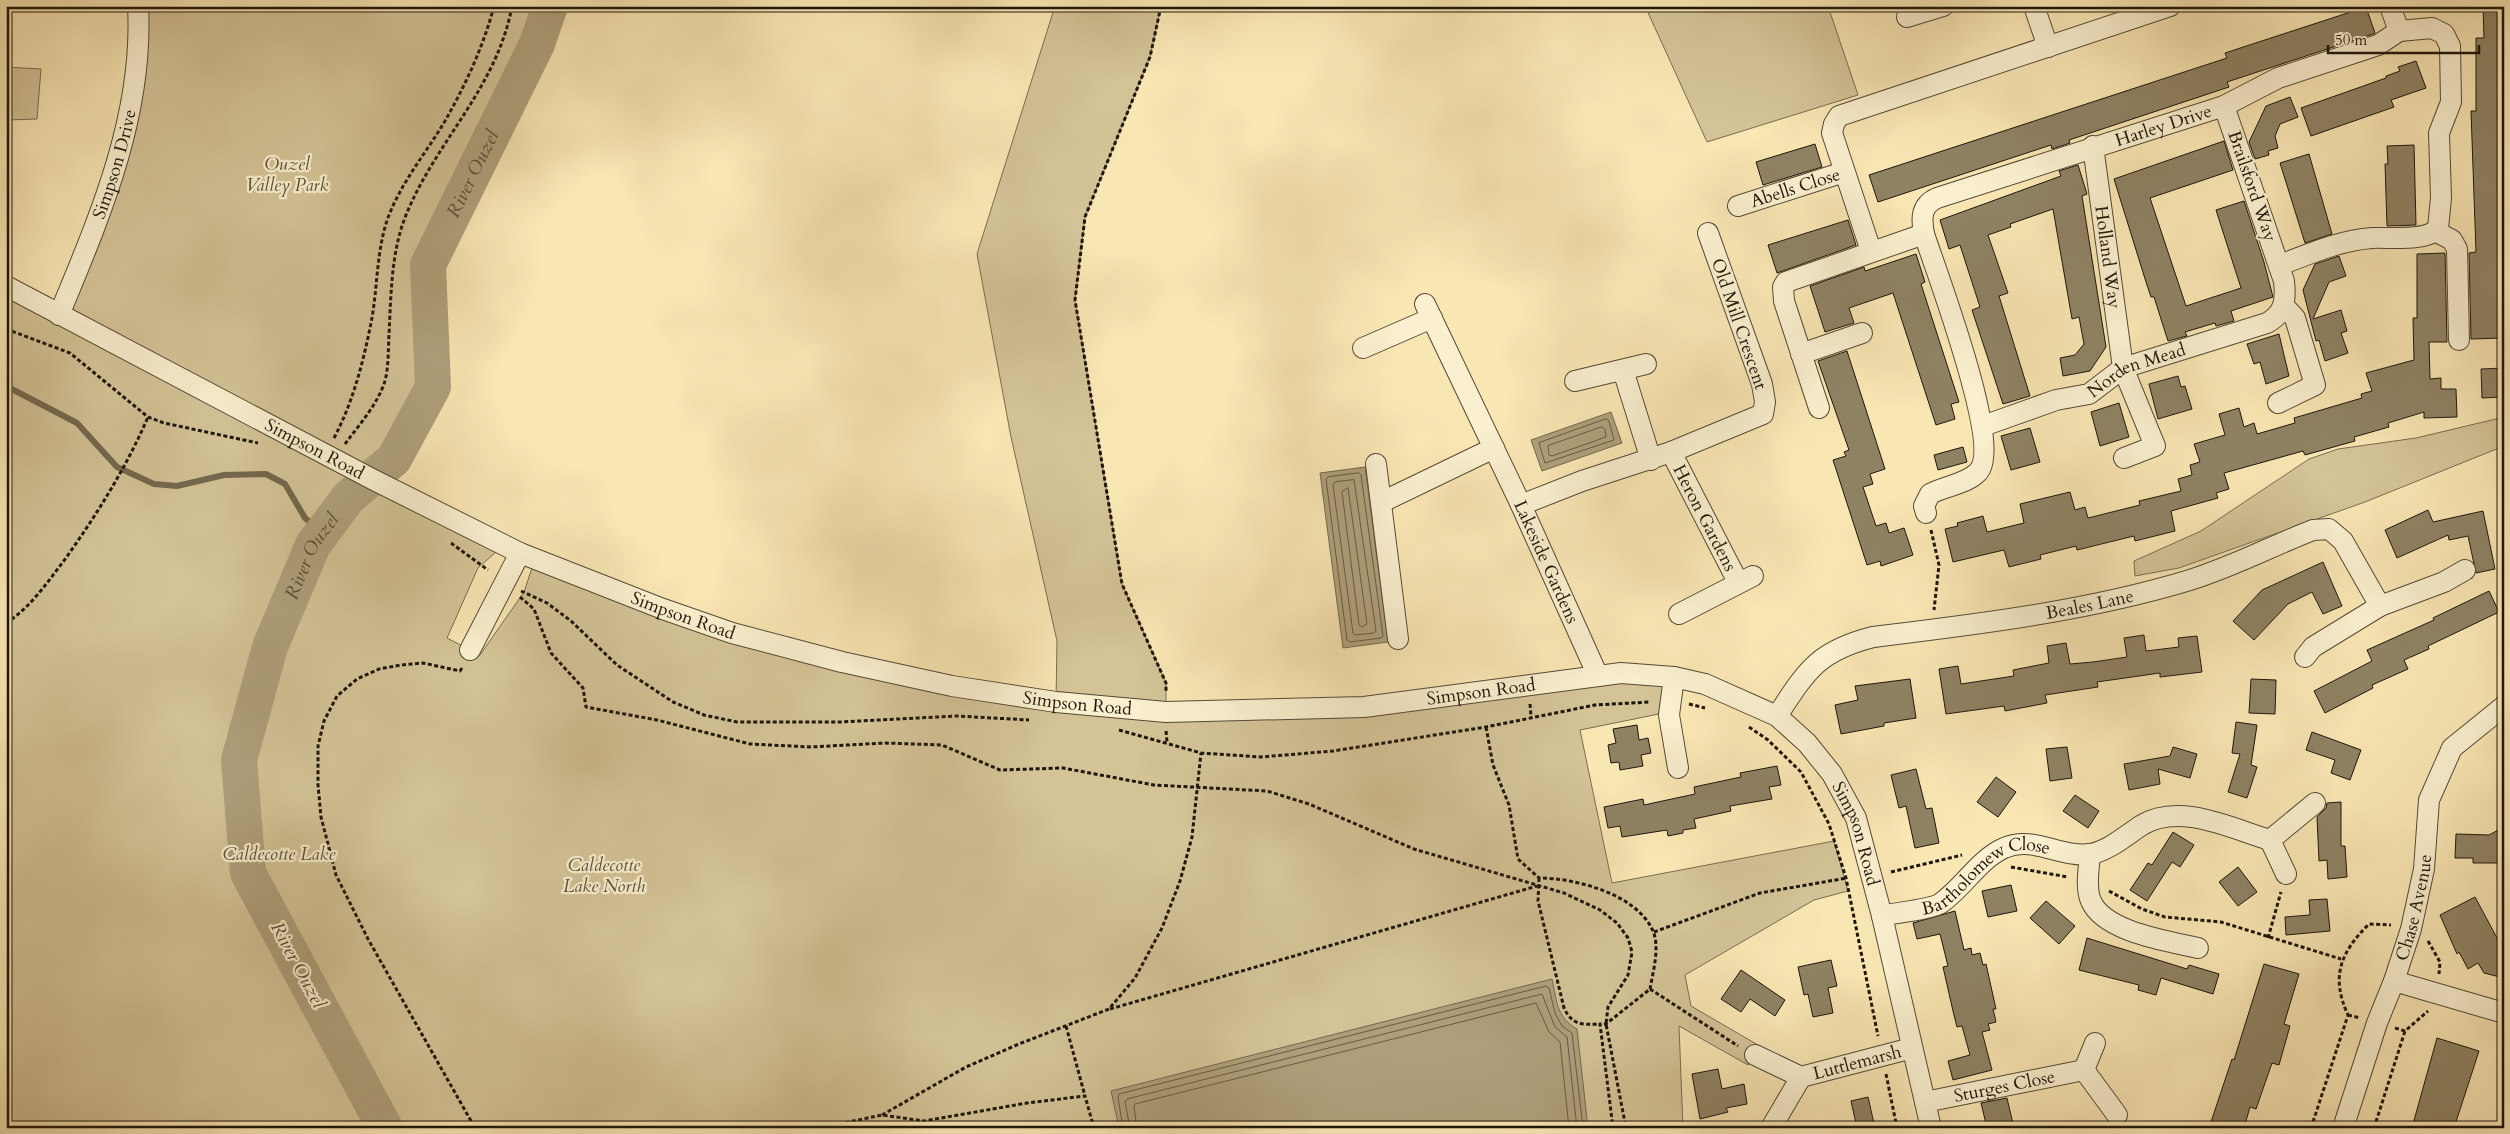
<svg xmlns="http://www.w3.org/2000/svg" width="2510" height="1134" font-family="Cardo,serif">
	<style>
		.green { fill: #d3c397; stroke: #786c52 }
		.water { fill: #ae9f7a; stroke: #74684e }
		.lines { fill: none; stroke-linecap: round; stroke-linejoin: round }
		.shore { stroke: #665a43; stroke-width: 1 }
		.stream { stroke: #74684e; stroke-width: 6 }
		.river { stroke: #ae9f7a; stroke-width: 36 }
		.building { fill: #8f8263; stroke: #1e160c }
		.minor-casing { stroke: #544a36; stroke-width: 22 }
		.path { stroke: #1e160c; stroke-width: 3; stroke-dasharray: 4 2.5; stroke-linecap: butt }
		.minor { stroke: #faefce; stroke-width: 20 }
		.labels { text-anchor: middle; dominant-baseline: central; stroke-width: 4.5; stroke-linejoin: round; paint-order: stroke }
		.street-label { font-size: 18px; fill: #1e160c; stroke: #faefce }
		.park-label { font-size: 18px; font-style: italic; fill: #5d533d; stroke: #faefce }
		.water-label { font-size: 19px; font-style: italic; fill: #584d38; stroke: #faefce }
	</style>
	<rect width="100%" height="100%" fill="#f8e6b3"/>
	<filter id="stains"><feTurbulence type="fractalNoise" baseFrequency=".004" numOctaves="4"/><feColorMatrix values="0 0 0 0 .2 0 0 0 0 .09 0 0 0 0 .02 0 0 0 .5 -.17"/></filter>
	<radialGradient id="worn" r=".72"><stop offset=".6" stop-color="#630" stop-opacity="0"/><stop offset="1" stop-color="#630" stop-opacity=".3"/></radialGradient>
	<path class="green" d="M138,6h412l-13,38 -109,221 5,122 -39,72 -22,20 132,66 -26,23 -31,70 33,17 44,-63 11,-33 197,74 324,69 1,-61 -46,-204 -34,-183 78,-248h106l-11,51 -65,160 -10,83 47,284 44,99v29l508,-35 -5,38 -10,-1 -79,16 32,153 222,-42 14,50 -34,9 -129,75 6,31 67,39 -10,20 -69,-39 4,102h-1677v-842l53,29 54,-138z
		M1645,6h183l30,89 -151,47z
		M6,67l35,2 -4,50 -31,1z
		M2504,417v29l-139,56 -186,66 -44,8 -1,-15 67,-30 108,-72 29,-10 78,-11z"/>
	<path class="water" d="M1611,412l11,31 -80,28 -11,-31z
		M1365,467l23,175 -45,6 -23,-175z
		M1552,979c5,22 4,38 25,50l11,99h-469l-8,-37z"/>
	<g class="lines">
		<path class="shore" d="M1606,419l3,2 5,19 -69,23 -6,-20z
			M1602,427l3,2 1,8 -54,19 -3,-1 -1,-9z
			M1359,473l2,2 22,161 -2,2 -31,4 -3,-2 -21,-161 2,-2z
			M1354,480l22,151 -2,2 -19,2 -2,-2 -20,-148 2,-3z
			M1348,488l19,136 -5,3 -3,-2 -17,-133z
			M1123,1128l-5,-31 1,-3 427,-108 3,2 6,25 7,13 10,7 11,95
			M1130,1128l-5,-26 2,-3 415,-105 13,33 12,10 10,91
			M1137,1128l-3,-21 1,-3 401,-101 13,29 11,10 9,86"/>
		<path class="stream" d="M6,386l71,37 40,44 37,17 23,2 47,-11 42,-1 19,10 20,34 17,15"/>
		<path class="river" id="s1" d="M385,1128l-137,-255 -9,-113 31,-113 43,-102 35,-47 46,-39 39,-72 -5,-122 109,-221 13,-38"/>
	</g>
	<path class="building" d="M2483,6h21v91h-3l3,241 -33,1 -2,-86 7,-1 -5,-141h5v-73h8z
		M2366,7l9,26 -2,1 -146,48 2,5 -160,53 1,3 -18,6 -1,-4 -173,57 -9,-27 358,-117 -2,-5z
		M2416,61l10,27 -35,12 3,7 -83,29 -10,-28 85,-30v-2l14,-5 -2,-4z
		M2290,97l8,20 -18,7 -5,12 3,12 -10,3 1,4 -14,4 -6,-17 17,-36z
		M2224,141l9,29 -83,28 36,108 55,-18 -25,-78 28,-9 20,61 9,35 -42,14 3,10 -18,5 -1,-3 -30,9 2,4 -19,5 -14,-44h-3l-5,-15 -32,-103z
		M1815,144l7,23 -59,18 -7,-23z
		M2414,145l2,80 -29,1 -2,-62h3l-1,-18z
		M2309,154l23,80 -27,9 -25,-80z
		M2078,165l9,29 -5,2 24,151 -16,24 -27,5 -3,-18 15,-3 9,-11 -5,-27 -7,2 -19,-110 -43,15 1,3 -23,8 20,58 -9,3 31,100 -27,8 -31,-94 8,-3 -20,-62 -11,4 -9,-29 121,-44 -2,-5z
		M1848,220l8,25 -79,28 -9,-28z
		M2445,253l2,89h-18l1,37 11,-1v11h15l1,28 -33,1v-6l-36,11 1,4 -35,10 1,4 -50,14 -2,-4 -79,22 5,16 -13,4 2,5 -47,13 4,20 -40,10 -1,-5 -57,14 -1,-4 -36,9 1,4 -32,8 -5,-17 -51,12 -8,-33 13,-3 -1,-3 26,-7 4,16 37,-9 -4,-19 50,-12 5,18 10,-3 3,11 52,-13 -1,-4 42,-10 -3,-12 14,-4 -2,-10 10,-3 -6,-18 31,-9 -6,-21 20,-6 5,19 10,-4 3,11 38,-11 -1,-5 68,-20 -1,-4 11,-3 -6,-18 48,-13 -1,-42h4v-64z
		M1916,254l9,28 -4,2 38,118 -8,2 4,15 -19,6 -43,-132 -44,15 5,15 -29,9 -15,-46 54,-19 1,4z
		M2339,256l7,20 -17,6 -16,37 28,-9 6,21 -6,2 7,20 -23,8 -6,-21 -3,1 -13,-51 12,-26z
		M2279,334l10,42 -23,8 -6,-22 -6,2 -7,-20z
		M1847,351l38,118 -15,5 3,10 -10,3 13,39 10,-3 3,10 15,-5 9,27 -32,11 -1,-5 -13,4 -34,-105 13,-4 -2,-4 5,-2 -31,-89z
		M2504,368v29l-22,1 -1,-29z
		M2178,376l3,11 4,-1 7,23 -34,10 -9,-35z
		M2119,403l10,34 -29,9 -9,-34z
		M2030,428l10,34 -29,8 -10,-34z
		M1963,447l4,15 -29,8 -4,-15z
		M2428,510l5,12 50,-11 12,58 -19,4 -8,-37 -19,4 -1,-5 -51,23 -12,-28z
		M2323,562l19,44 -19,8 -11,-22 -24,12 -34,36 -21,-19 29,-31z
		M2489,591l10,21 -71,34 1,3 -25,11 4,9 -36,16 1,3 -48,25 -11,-22 58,-30 -5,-11 67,-30 -1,-2z
		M2144,635l2,16 33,-4 -1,-9 19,-2 5,36 -42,5v-4l-63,9 1,5 -53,8 2,8 -42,8 -1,-5 -58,8 -7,-45 19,-3 3,18 53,-8 -1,-6 36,-7 -2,-17 19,-3 4,21 23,-2 34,-5 -3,-19z
		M1910,679l6,39 -32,5v3l-43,8 -6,-29 23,-5 -3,-14z
		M2251,679l25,1 -1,34 -26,-1z
		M2236,722l21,3 -6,40 6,2 -10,31 -19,-6 12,-38 -8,-1z
		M1637,725l2,15 9,-2 3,15 -10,2 2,11 -23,4 -1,-8 -8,1 -3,-18 8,-2 -3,-14z
		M2312,732l49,18 -11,30 -19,-7 4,-13 -29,-10z
		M2067,747l5,31 -22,3 -4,-32z
		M2173,747l24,7 -7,24 -32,-9 2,15 -31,6 -5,-26 46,-8z
		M1777,766l4,19 -12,2 3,12 -42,7 1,5 -37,8 2,9 -13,2v3l-15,3 -1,-6 -45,7 -2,-11 -12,2 -4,-21 39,-8 1,6 51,-11 -1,-7 47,-10 -1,-4z
		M1916,769l10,40 6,-1 7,35 -24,5 -9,-42 -7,2 -8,-33z
		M1996,777l20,15 -18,25 -21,-15z
		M2075,795l24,16 -11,17 -25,-17z
		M2341,802v44h4l2,31 -19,2 -1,-19 -8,1 -2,-44 9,-9 1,-5z
		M2504,827v36h-31v-5h-18l1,-24 33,1z
		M2173,832l21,13 -14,22 -8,-5 -25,39 -17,-11 18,-27 4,2z
		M2238,867l19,25 -19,14 -19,-24z
		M2011,885l6,26 -29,6 -6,-26z
		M2475,897l29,54v27l-20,-5 -6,-10 -10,6 -9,-17 -2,2 -17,-39z
		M2327,899l3,32 -44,4 -1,-18 25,-2 -1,-15z
		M2046,901l29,25 -16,18 -29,-26z
		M1955,911l9,39 7,-2 1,7 8,-2 3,12 3,-1 10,45h-3l3,13 -8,2 2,6 -8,2 10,38 -39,10 -5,-19 22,-6 -8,-29 -5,1 -4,-16 -10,-44 5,-1 -8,-32 -23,5 -4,-16z
		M2087,938l100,31 2,-4 30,9 -6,20 -52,-16 -5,17 -18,-5 1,-5 -60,-15z
		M1831,960l6,26 -9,2 5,25 -20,4 -5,-23 -4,1 -6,-28z
		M2264,964l35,10 -15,50 6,2 -11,39 -7,-2 -16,46 -6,-2 -6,21h-35l23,-69 2,1z
		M1741,970l44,30 -10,16 -25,-17 -9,13 -20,-13z
		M2437,1038l42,13 -25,77h-30l-11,-4z
		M1718,1069l4,20 22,-5 3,20 -21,4 2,4 -28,7 -8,-45z
		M1868,1097l7,31h-18l-6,-27z
		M2007,1098l7,30h-27l-6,-25z"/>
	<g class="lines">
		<g class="minor-casing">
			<g id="minor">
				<path d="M2034,6l14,41"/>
				<path d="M1907,17l36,-11"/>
				<path id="s2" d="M2093,146l30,222 32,78 -31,12"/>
				<path id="s3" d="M1738,206l106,-34"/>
				<path d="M2435,231l17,9 5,9 2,91"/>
				<path id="s4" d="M1924,234c-3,-16 -3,-29 13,-36l287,-92 54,-28 100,-33 21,-14 -9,-25"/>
				<path d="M1871,251l-39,-118 2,-9 5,-8 331,-110"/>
				<path d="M2280,265c29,-11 61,-25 92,-27 16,-1 56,4 66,-10l3,-30 -2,-65 12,-31 -1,-56 -6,-12 -12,-6 -33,3"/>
				<path id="s5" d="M6,286l366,193 148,74 143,56 69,24 110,29 110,24 104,16 110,10 198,-5 257,-34 53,4 31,7 72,32 30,27 25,31 24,44 26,98 49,212"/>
				<path id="s6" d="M1425,304l96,201 77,171"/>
				<path id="s7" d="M59,315c41,-99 85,-200 79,-309"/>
				<path d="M1363,348l69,-30"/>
				<path d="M1801,354l61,-21"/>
				<path d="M1623,370l28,90"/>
				<path d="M1575,381l71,-17"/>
				<path d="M2278,403l37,-18 -20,-67 -11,-12"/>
				<path d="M1819,408l-35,-107 -1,-14 3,-5 138,-48c12,37 79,212 54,238 -11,12 -34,14 -48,22l-6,12 2,7"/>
				<path id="s8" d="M1983,426l73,-26 33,-6 34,-26 144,-45c18,-10 19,-23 17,-42l-60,-175"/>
				<path id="s9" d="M1671,452l67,130"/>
				<path d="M1376,464l22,175"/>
				<path d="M1382,502l112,-54"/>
				<path d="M1521,505l61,-24 89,-29 92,-38 2,-12 -3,-18 -54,-151"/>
				<path d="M1679,614l74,-38"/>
				<path d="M470,650l50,-97"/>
				<path d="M2305,657l8,-10 67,-41 64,-24 21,-12"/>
				<path d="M1674,677l-5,38 9,53"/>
				<path id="s10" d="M1777,716c30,-46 41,-65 96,-79 106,-13 215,-26 317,-57 42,-13 82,-34 123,-50l16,-1 14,12 37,65"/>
				<path d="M2090,854c-1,14 -5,34 1,47 13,31 77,40 107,47"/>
				<path d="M2286,874l-16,-34 45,-37"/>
				<path id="s11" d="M1882,916c12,-3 51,-7 59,-13 23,-16 37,-43 63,-55 30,-13 55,10 86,6 17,-2 38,-20 52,-29 38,-23 90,4 128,15"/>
				<path d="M2394,981l110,32"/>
				<path d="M2095,1043l-11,27 33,45"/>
				<path id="s12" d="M1755,1055l46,22 111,-29"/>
				<path id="s13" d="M1925,1102l159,-32"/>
				<path d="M1771,1128l30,-51"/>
				<path id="s14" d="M2343,1128l34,-105 17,-42 17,-52 13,-60 5,-69 23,-52 52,-42"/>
			</g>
		</g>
		<path class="path" d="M1161,6l-11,51 -65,160 -10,83 47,284 44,99v9
			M6,329l64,24 78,64 16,6 94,20
			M334,438c19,-36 29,-75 37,-115 7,-35 5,-74 18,-108 14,-35 37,-62 56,-94 20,-35 39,-76 49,-115
			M345,444c14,-19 31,-38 39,-60 5,-15 4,-34 5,-49 2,-40 2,-83 17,-120 30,-74 91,-127 106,-209
			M1931,530l8,35 -5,45
			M451,543l37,27
			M521,591l26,12 24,18 46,44 56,37 31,13 33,7h103l117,-6 72,4
			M520,597l14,12 17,44 32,35 3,19 71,13 93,24 61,3 74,-4 57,2 58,25 63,-2 91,17 113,6 42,13 105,45 150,44 36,17 17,13 11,15 4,14 -4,23 -20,32 -2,17 20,104
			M6,623c24,-15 40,-39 57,-61 33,-46 63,-94 85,-145
			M462,668l-2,3 -37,-8 -22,2 -22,4 -22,10 -20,17 -13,25 -6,25v39l3,32 15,58 32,64 107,189
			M1530,704l1,12
			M1689,704l16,4
			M1486,727l7,38 16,40 9,54 21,19c36,0 98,16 114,53 7,16 0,41 -3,58l-44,35h-6l13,104
			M1749,727l19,13 33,32 28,52 17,54 32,158
			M1119,730l82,23 60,4 72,-6 153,-24 109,-22 55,-3
			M1166,731l1,11
			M2011,867l57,10
			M1891,872l71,-17
			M1539,878l-1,23 26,107c8,17 18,17 36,16
			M2109,891l33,18 23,8 56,5 120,37
			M1654,932l106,-39 87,-15
			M2268,938l13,-46
			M2428,941l12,21 -1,12
			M1650,989l88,57
			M1110,1009l427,-123
			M2348,1015l12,3
			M1066,1026l19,70
			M2395,1028l10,3 23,-20
			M1886,1074l11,54
			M882,1115l84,-48 53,-23 90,-35 26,-31 27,-50 18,-47 12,-44 9,-84
			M820,1128l62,-13 42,6 103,-18 58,-7 9,32
			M2311,1128l37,-113c-18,-39 -7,-63 21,-91l22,1
			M2374,1128l31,-97"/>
		<use href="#minor" class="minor"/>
	</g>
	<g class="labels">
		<g class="street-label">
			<text stroke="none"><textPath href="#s4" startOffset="280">Harley Drive</textPath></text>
			<text stroke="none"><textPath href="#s7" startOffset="161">Simpson Drive</textPath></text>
			<text transform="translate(2252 186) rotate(71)">Brailsford Way</text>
			<text stroke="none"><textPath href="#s3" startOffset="60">Abells Close</textPath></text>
			<text stroke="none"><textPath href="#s2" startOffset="112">Holland Way</textPath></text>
			<text transform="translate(1739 324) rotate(71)">Old Mill Crescent</text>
			<text stroke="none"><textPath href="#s8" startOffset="165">Norden Mead</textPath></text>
			<text stroke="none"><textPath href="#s5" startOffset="349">Simpson Road</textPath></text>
			<text stroke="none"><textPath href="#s9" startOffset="74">Heron Gardens</textPath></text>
			<text stroke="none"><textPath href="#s6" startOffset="285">Lakeside Gardens</textPath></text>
			<text stroke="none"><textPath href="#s10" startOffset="348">Beales Lane</textPath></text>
			<text stroke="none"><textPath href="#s5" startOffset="754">Simpson Road</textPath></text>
			<text stroke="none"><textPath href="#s5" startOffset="1564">Simpson Road</textPath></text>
			<text stroke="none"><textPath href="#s5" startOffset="1159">Simpson Road</textPath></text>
			<text stroke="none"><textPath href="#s5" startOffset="2014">Simpson Road</textPath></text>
			<text stroke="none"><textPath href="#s11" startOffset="116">Bartholomew Close</textPath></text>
			<text stroke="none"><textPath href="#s14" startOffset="232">Chase Avenue</textPath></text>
			<text stroke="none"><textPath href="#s12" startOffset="109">Luttlemarsh</textPath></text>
			<text stroke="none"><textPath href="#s13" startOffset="81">Sturges Close</textPath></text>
		</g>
		<g class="park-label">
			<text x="287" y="164">Ouzel<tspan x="287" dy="21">Valley Park</tspan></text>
			<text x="279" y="854">Caldecotte Lake</text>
			<text x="604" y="865">Caldecotte<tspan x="604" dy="21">Lake North</tspan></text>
		</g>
		<g class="water-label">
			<text stroke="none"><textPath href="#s1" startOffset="1055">River Ouzel</textPath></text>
			<text stroke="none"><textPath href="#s1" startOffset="620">River Ouzel</textPath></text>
			<text transform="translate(298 965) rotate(62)">River Ouzel</text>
		</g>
	</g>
	<rect width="2510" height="1134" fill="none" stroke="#f8e6b3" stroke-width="25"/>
	<rect x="8" y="8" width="2495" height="1119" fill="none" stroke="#1e160c" stroke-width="2.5"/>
	<rect x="12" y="12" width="2485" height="1109" fill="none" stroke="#1e160c"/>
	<path d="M2328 45v8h151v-8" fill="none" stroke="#1e160c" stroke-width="2.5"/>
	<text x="2335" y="45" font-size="15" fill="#1e160c" stroke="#faefce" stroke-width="4" paint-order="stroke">50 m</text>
	<rect width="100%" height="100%" filter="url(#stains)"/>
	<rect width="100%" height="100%" fill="url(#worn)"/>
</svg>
